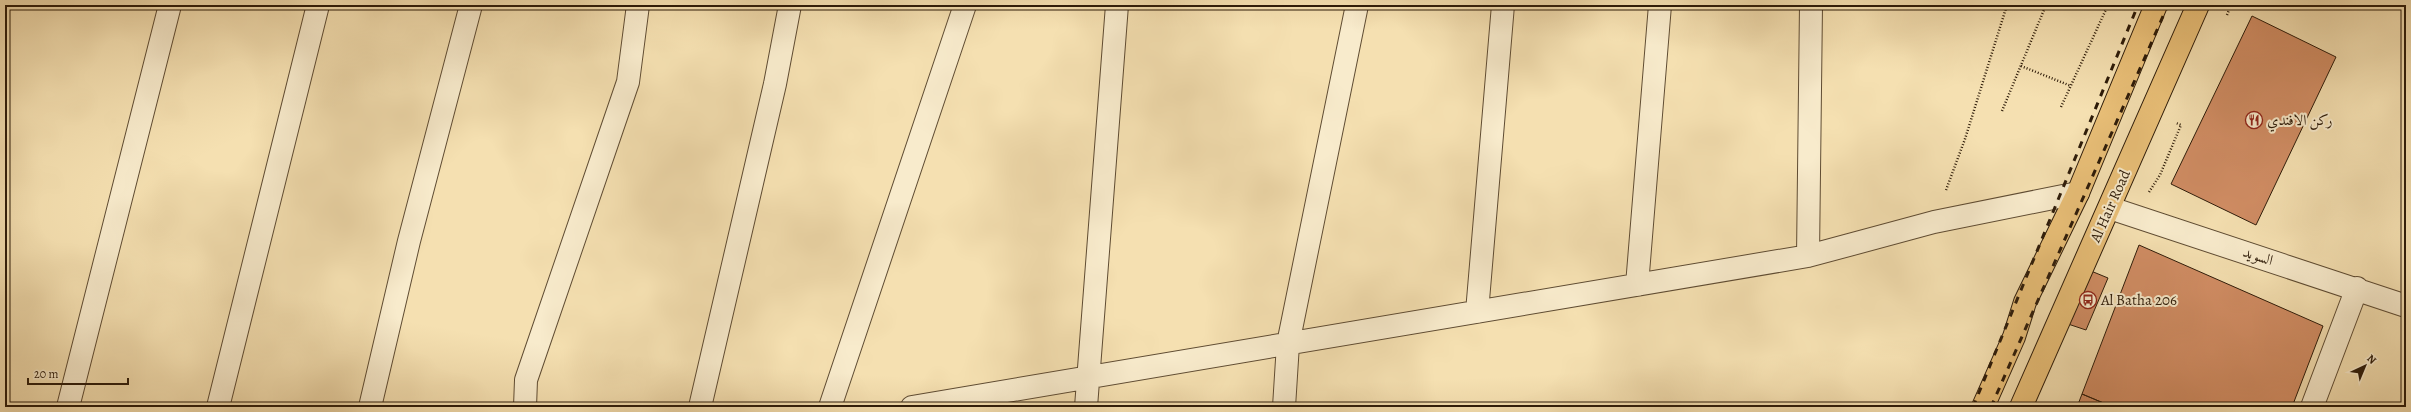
<svg xmlns="http://www.w3.org/2000/svg" width="2411" height="412" font-family="Alegreya,Amiri,serif">
	<style>
		.building { fill: #d18d64; stroke: #2d1b09 }
		.lines { fill: none; stroke-linecap: round; stroke-linejoin: round }
		.minor-casing { stroke: #5f4c33; stroke-width: 24 }
		.major-casing { stroke: #2d1b09; stroke-width: 24 }
		.path { stroke: #2d1b09; stroke-width: 2.5; stroke-dasharray: 1 2; stroke-linecap: butt }
		.minor { stroke: #f8ebcc; stroke-width: 22 }
		.major { stroke: #eac078; stroke-width: 22 }
		.rail { stroke: #2d1b09; stroke-width: 3; stroke-dasharray: 7 7; stroke-linecap: butt }
		.labels { text-anchor: middle; dominant-baseline: central; stroke-width: 4; stroke-linejoin: round; paint-order: stroke }
		.poi-label { font-size: 15px; fill: #2d1b09; stroke: #f8ebcc; text-anchor: start }
		.street-label { font-size: 15px; fill: #2d1b09; stroke: #f8ebcc }
	</style>
	<rect width="100%" height="100%" fill="#f5e0b1"/>
	<filter id="stains"><feTurbulence type="fractalNoise" baseFrequency=".005" numOctaves="4"/><feColorMatrix values="0 0 0 0 .2 0 0 0 0 .09 0 0 0 0 .02 0 0 0 .5 -.17"/></filter>
	<radialGradient id="worn" r=".72"><stop offset=".6" stop-color="#630" stop-opacity="0"/><stop offset="1" stop-color="#630" stop-opacity=".3"/></radialGradient>
	<path class="building" d="M2252,16l84,41 -80,168 -85,-41z
		M2139,245l184,81 -31,81h-179l-31,-13z
		M2091,271l17,7 -22,52 -18,-6z
		M2082,394l31,13h-36z"/>
	<g class="lines">
		<g class="minor-casing">
			<path id="minor" d="M2110,208l296,98
				M1808,256l3,-251
				M1637,285l23,-280
				M1477,312l26,-307
				M68,407l102,-402
				M218,407l100,-402
				M370,407l39,-166 62,-236
				M525,407l1,-27 102,-298 10,-77
				M700,407l75,-323 15,-79
				M830,407l135,-402
				M912,407l896,-151 126,-34 144,-29
				M1086,407l31,-402
				M1284,407l4,-63 69,-339
				M2312,407l45,-119"/>
		</g>
		<g class="major-casing">
			<path id="major" d="M1983,407l31,-70 11,-35 53,-109 78,-188
				M2021,407l177,-402"/>
		</g>
		<path class="path" d="M2227,15l4,-10
			M2021,66l50,20
			M2061,107l47,-102
			M2002,111l44,-106
			M1946,190l19,-51 42,-134
			M2149,192l11,-17 21,-50 -5,-2"/>
		<use href="#minor" class="minor"/>
		<use href="#major" class="major"/>
		<path class="rail" d="M1973,407l165,-402
			M1991,407l177,-402"/>
	</g>
	<defs>
		<g id="restaurant-ring" transform="scale(0.9)"><circle r="9.5" fill="#f8ebcc" stroke="#8f2418" stroke-width="1.5"/><path d="M-5-6h1v4h1v-4h1v4h1v-4h1v5L-1.5 .5V6h-2V.5L-5-1ZM5-6V6H3V1.5H1.5Q1.5-4 5-6Z" fill="#8f2418"/></g>
		<g id="bus-ring" transform="scale(0.9)"><circle r="9.5" fill="#f8ebcc" stroke="#8f2418" stroke-width="1.5"/><path d="M-5-6H5V4H4V6H2V4H-2V6H-4V4H-5ZM-3.5-4V0h7V-4ZM-3.5 1.2v1.5H-2V1.2ZM2 1.2v1.5H3.5V1.2Z" fill="#8f2418"/></g>
	</defs>
	<g fill-rule="evenodd">
		<use href="#restaurant-ring" x="2254" y="120"/>
		<use href="#bus-ring" x="2088" y="300"/>
	</g>
	<g class="labels">
		<g class="poi-label">
			<text x="2267" y="120">ركن الافندي</text>
			<text x="2101" y="300">Al Batha 206</text>
		</g>
		<g class="street-label">
			<text transform="translate(2110 206) rotate(-66)">Al Hair Road</text>
			<text transform="translate(2258 256) rotate(18)">السويد</text>
		</g>
	</g>
	<rect width="2411" height="412" fill="none" stroke="#f5e0b1" stroke-width="20"/>
	<rect x="6" y="6" width="2399" height="400" fill="none" stroke="#2d1b09" stroke-width="2"/>
	<rect x="10" y="10" width="2391" height="392" fill="none" stroke="#2d1b09"/>
	<g transform="translate(2365 366) rotate(44)" stroke="#f8ebcc" stroke-width="3" paint-order="stroke">
	<path d="M0-3L7 15L0 10L-7 15Z" fill="#2d1b09"/>
	<text y="-6" font-size="11" font-weight="bold" text-anchor="middle" fill="#2d1b09">N</text>
	</g>
	<path d="M28 378v6h100v-6" fill="none" stroke="#2d1b09" stroke-width="2"/>
	<text x="34" y="378" font-size="12" fill="#2d1b09" stroke="#f8ebcc" stroke-width="3" paint-order="stroke">20 m</text>
	<rect width="100%" height="100%" filter="url(#stains)"/>
	<rect width="100%" height="100%" fill="url(#worn)"/>
</svg>
